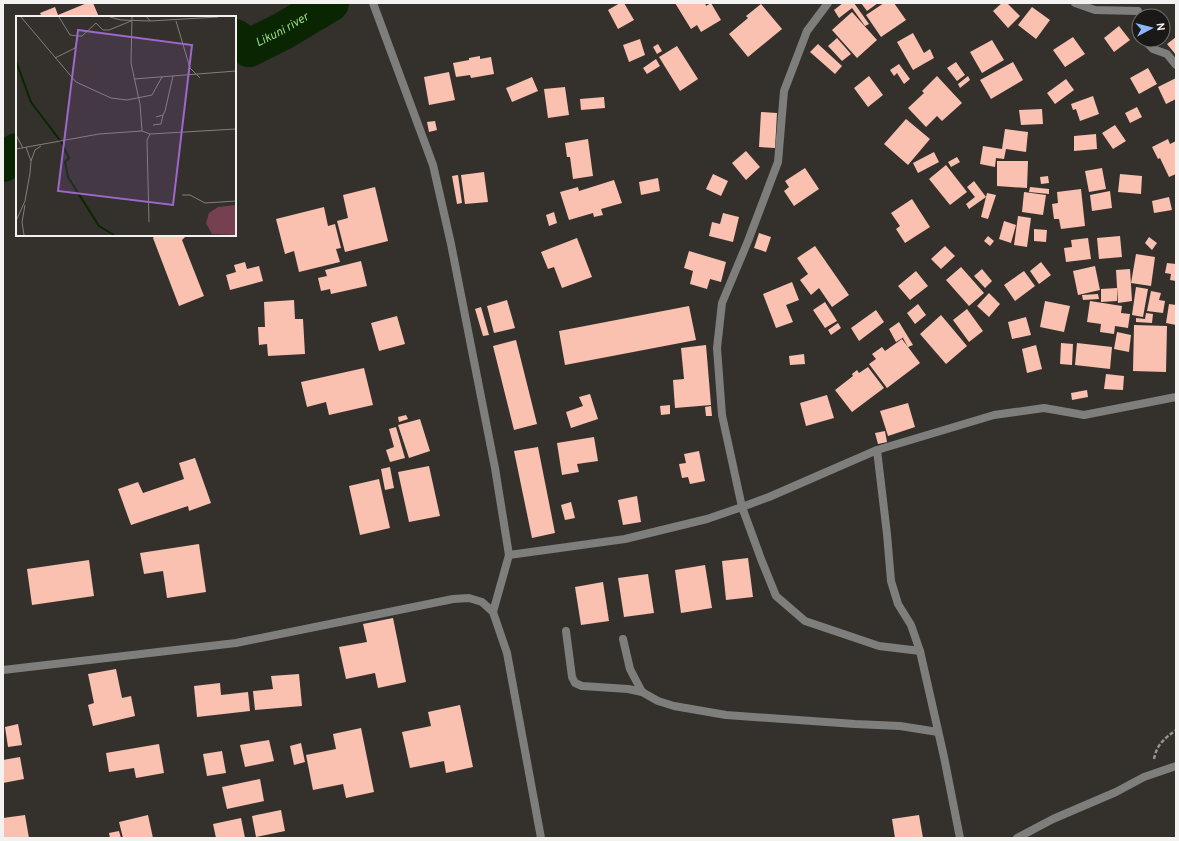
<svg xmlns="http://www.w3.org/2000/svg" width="1179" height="841" font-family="Overpass,sans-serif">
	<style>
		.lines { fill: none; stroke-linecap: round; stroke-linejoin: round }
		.river { stroke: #0a2501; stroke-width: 38 }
		.building { fill: #fac1b1 }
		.path { stroke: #95928f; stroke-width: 2.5; stroke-dasharray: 4 2; stroke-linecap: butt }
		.lane { stroke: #7e7e7c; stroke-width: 8 }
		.street { stroke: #7e7e7c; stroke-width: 8 }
		.labels { text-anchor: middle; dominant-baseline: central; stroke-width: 4; stroke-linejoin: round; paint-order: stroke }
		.water-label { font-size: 12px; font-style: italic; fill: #97de7e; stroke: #1a1917 }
		.inset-river { fill: none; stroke: #0a2501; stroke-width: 2 }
		.inset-road { fill: none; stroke: #817e7b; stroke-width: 1 }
		.view { fill: #9f67ce; fill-opacity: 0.15; stroke: #9f67ce; stroke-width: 2 }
		.inset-edge { fill: none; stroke: #f4f2f0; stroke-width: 2 }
	</style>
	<rect width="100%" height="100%" fill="#34312d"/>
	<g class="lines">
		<g class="river">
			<path id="s1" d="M235,38l14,10 34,-17 47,-28"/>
			<path d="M3,163l14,-11"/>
		</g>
	</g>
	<path class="building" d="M87,3h6l6,14h-57l-2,-4 15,-6 3,8z
		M620,3h4l10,17 -16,9 -10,-19z
		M675,3h30l1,3 5,-3 10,17 -20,12 -4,-7 -6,4z
		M843,3h11l15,21 -4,2 -13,-18 -13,10 -5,-8z
		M861,3h17l-11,8z
		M884,3h10l12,17 -25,17 -15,-22z
		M1002,3h5l13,13 -12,12 -15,-17z
		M761,4l21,25 -34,28 -19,-23 19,-16 -2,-2z
		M1032,7l18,13 -14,19 -18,-14z
		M852,12l25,28 -20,18 -25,-28z
		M1119,26l11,14 -16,12 -10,-14z
		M913,33l11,20 6,-4 4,9 -21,12 -16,-28z
		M1073,37l12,17 -20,13 -12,-17z
		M1176,37v18l-9,-11z
		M837,38l14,16 -9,7 -14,-15z
		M640,39l5,16 -16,7 -6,-17z
		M992,40l12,20 -22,13 -12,-21z
		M658,44l4,7 -5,3 -4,-7z
		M818,44l24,22 -7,8 -25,-22z
		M677,46l21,33 -18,12 -21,-34z
		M480,56v3l11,-2 3,17 -23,4 -1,-3 -14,2 -3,-14 16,-3v-2z
		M656,59l4,7 -13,8 -4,-6z
		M956,62l9,13 -8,6 -10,-13z
		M1013,62l10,18 -32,19 -11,-19z
		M899,64l11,15 -6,5 -7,-11 -3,3 -4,-6z
		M1148,68l9,16 -18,10 -9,-16z
		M449,72l6,28 -26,5 -5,-28z
		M869,76l14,19 -15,12 -14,-19z
		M937,76l25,27 -20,18 -5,-5 -11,11 -18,-19 16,-15 -2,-2z
		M968,76l2,4 -10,8 -2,-4z
		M532,77l6,14 -26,11 -6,-14z
		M1176,78v21l-10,5 -8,-17z
		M1066,79l8,11 -19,14 -8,-11z
		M565,87l4,28 -21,3 -4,-29z
		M1093,96l6,18 -19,7 -4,-12 -3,1 -2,-6z
		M604,97l1,11 -24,2 -1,-11z
		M1137,107l5,10 -12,6 -5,-10z
		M1042,109l1,15 -22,1 -2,-15z
		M761,112l16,1 -2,35 -16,-1z
		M906,119l24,20 -22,26 -24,-21z
		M435,121l2,9 -8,2 -2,-10z
		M1115,125l11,16 -13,8 -11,-16z
		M1005,129l23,3 -2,20 -20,-3 -2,10 -8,-1 -1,9 -15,-3 3,-18 19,3z
		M1096,134l1,15 -23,2v-15z
		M588,139l5,37 -20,3 -3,-22h-3l-2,-14z
		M1168,139l2,5 6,-3v33l-7,3 -9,-19 -2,1 -6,-12z
		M746,151l14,16 -14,13 -14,-17z
		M934,152l5,10 -21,11 -5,-10z
		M957,157l3,5 -9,5 -3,-5z
		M997,161h31l-1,27 -30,-2z
		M946,165l21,27 -17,13 -21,-26z
		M805,168l14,21 -25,17 -10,-15 5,-4 -4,-6z
		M1102,168l4,21 -17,3 -4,-21z
		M484,172l4,30 -23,2 -4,-29z
		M713,174l15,7 -7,15 -15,-7z
		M1120,174l22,2 -1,18 -23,-2z
		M458,175l4,28 -5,1 -5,-28z
		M1048,176l1,7 -8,1 -1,-7z
		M658,178l2,13 -19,4 -2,-13z
		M614,180l8,23 -21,6 2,6 -9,2 -1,-4 -24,7 -9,-28 18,-5 1,4z
		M974,181l12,16 -17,12 -3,-5 9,-7 -8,-10z
		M375,187l13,54 -43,11 -8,-31 11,-3 -5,-23z
		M1030,187l19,2v5l-20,-2z
		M1081,189l4,37 -24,3 -2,-10h-5l-2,-15 6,-1 -1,-11z
		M1110,191l2,17 -20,3 -2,-16z
		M1024,192l22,3 -3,20 -21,-3z
		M987,193l9,2 -8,24 -7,-2z
		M1169,197l3,13 -18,3 -2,-12z
		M912,199l18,28 -25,16 -9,-14 4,-3 -9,-13z
		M324,207l4,19 7,-2 6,24 -5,1 4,13 -41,10 -5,-21 -9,3 -9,-35z
		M554,212l3,11 -8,3 -3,-11z
		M723,213l16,4 -6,25 -24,-6 3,-14 8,2z
		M1018,216l13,2 -4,29 -13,-2z
		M1004,221l12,4 -5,18 -12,-4z
		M1034,229l13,1 -1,12 -12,-1z
		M759,233l12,4 -5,15 -12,-4z
		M155,235h32l-5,5 22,56 -25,10 -26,-68z
		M988,236l6,5 -4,5 -6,-5z
		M1120,236l2,21 -23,2 -2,-21z
		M1149,237l8,6 -5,7 -7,-7z
		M577,238l15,39 -30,11 -8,-21 -6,2 -7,-17z
		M1088,238l3,21 -25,3 -2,-14 8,-1 -1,-7z
		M815,246l34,49 -17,12 -13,-19 -8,7 -11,-15 8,-6 -11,-16z
		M945,246l10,10 -14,13 -10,-10z
		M689,251l37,11 -5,20 -11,-3 -3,10 -17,-5 3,-13 -9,-3z
		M1136,254l19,3 -4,29 -20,-3z
		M361,261l6,25 -36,8 -1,-5 -9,2 -3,-13 9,-2 -2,-6z
		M245,262l2,7 12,-3 4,15 -33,9 -4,-15 10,-3 -2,-7z
		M1041,262l10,13 -12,9 -9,-13z
		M1167,263l9,1v17l-6,-1 1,-6 -6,-1z
		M1095,266l5,24 -22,5 -5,-24z
		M961,267l23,26 -15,13 -23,-26z
		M982,269l10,12 -7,7 -11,-12z
		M1130,269l2,32 -14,2 -2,-33z
		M916,271l12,15 -18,14 -12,-14z
		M1024,271l11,15 -20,15 -11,-16z
		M792,282l7,18 -13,5 7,17 -17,6 -13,-34z
		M1136,287l12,2 -5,28 -11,-2z
		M1117,288v13l-16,1v-13z
		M1151,291l10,2 -2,7 6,1 -2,12 -16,-2z
		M989,293l11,11 -11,13 -12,-11z
		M1098,294l1,5 -16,1 -1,-5z
		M294,300l1,19h8l2,35 -37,2 -1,-12 -8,1 -1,-18h7l-1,-25z
		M507,300l8,28 -21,5 -7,-27z
		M1045,301l25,5 -6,26 -24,-5z
		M1090,301l32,5 -1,7 9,1 -2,14 -13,-2 -1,8 -14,-2 1,-8 -14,-2z
		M825,302l12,19 -12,7 -12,-18z
		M918,304l8,11 -11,9 -8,-11z
		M1169,304l7,1v20l-10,-2z
		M689,306l7,34 -131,25 -6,-34z
		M481,307l8,28 -6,1 -8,-27z
		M967,309l16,22 -14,11 -16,-22z
		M876,310l8,12 -25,19 -8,-13z
		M1146,313l7,1 -1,9 -16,-1v-4l9,1z
		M941,315l26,31 -21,18 -26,-30z
		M397,316l8,28 -26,7 -8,-28z
		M1026,317l5,18 -19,4 -4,-17z
		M899,322l14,23 -5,2 -5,-9 1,-1 -8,5 -7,-13z
		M838,323l3,5 -10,7 -3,-5z
		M1134,325l33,1 -1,46 -33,-1z
		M1117,332l14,3 -2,17 -15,-3z
		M902,339l18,24 -33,25 -18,-24 7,-5 -4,-5 10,-7 3,4z
		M516,340l21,84 -23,6 -21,-84z
		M1061,343l12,1 -1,21 -12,-1z
		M1077,343l35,4 -2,22 -35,-4z
		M706,345l5,60 -36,3 -2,-28 11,-1 -3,-31z
		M1036,345l6,24 -15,4 -5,-24z
		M804,354l1,10 -15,1 -1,-9z
		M868,367l16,21 -32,24 -17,-22 18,-14 -1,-2 5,-4 2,3z
		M364,368l9,37 -44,10 -3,-13 -19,5 -6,-25z
		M1106,374l18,2 -1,14 -19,-1z
		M1087,390l1,7 -16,3 -1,-7z
		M590,394l8,25 -27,9 -5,-16 17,-6 -4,-9z
		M827,395l7,23 -28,8 -6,-23z
		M908,403l7,24 -27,9 -8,-25z
		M670,405v9l-9,1 -1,-9z
		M711,406l1,10h-6l-1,-9z
		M406,415l2,4 -9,3 -1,-5z
		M420,419l10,32 -21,7 -11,-33z
		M396,427l9,31 -15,4 -4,-12 8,-3 -5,-18z
		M885,431l2,11 -9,2 -3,-11z
		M594,437l4,24 -21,3 2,8 -17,3 -5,-32z
		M538,447l17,86 -23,5 -18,-87z
		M699,451l6,30 -15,3 -2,-7 -6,1 -3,-14 7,-1 -2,-9z
		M195,458l16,45 -22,8 -1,-5 -57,19 -13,-36 20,-7 5,11 41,-14 -5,-16z
		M429,466l11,50 -31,6 -11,-50z
		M390,467l4,21 -9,2 -4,-21z
		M379,479l11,49 -30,7 -11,-49z
		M637,496l4,26 -18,3 -5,-25z
		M571,502l4,16 -10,2 -4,-15z
		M199,544l7,48 -39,6 -4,-27 -19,3 -4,-21z
		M748,558l5,39 -27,3 -4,-39z
		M89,560l5,36 -62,9 -5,-36z
		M705,565l7,43 -31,5 -6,-43z
		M648,574l6,39 -30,4 -6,-39z
		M603,582l6,39 -28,4 -6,-38z
		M393,618l13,64 -28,6 -3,-15 -29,6 -7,-32 28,-5 -4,-18z
		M116,669l6,29 9,-2 4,20 -42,10 -5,-21 6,-2 -6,-29z
		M299,674l3,32 -47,4 -2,-19 20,-2 -2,-13z
		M220,683l1,12 27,-3 2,19 -53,6 -3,-31z
		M460,705l13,62 -27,6 -2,-12 -34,7 -8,-36 29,-6 -3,-14z
		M18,724l4,21 -14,2 -3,-20z
		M361,728l13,64 -28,6 -3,-14 -30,6 -7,-35 30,-6 -3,-15z
		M269,740l5,21 -29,6 -5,-22z
		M301,743l4,19 -11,3 -4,-19z
		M159,744l5,29 -28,5 -2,-10 -25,4 -3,-19z
		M222,751l4,22 -19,3 -4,-22z
		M20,757l4,22 -21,4v-23z
		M260,779l4,22 -37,8 -5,-22z
		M281,810l4,21 -29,6 -4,-21z
		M25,815l4,23h-26v-20z
		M148,815l5,23h-30l-4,-16z
		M919,815l4,23h-28l-3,-19z
		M241,818l4,20h-29l-3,-14z
		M119,831l2,7h-11l-1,-5z"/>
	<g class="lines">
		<path class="path" d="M1154,759c3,-15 10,-20 22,-29"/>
		<path class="lane" d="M566,631l6,46 3,6 7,3 46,3 14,3"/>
		<path class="street" d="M373,3l60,162 18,79 44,224 14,87 -16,57
			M828,3l-21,28 -23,60 -6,71 -30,79 -26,62 -5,45 5,67 20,92 19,52 15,37 29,25 74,25 41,5
			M1075,3l20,7 43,1
			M1144,40l9,9 14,5 9,11
			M877,450l10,84 4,47 7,23 13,21 9,26 24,106 16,81
			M509,555l116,-16 82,-20 35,-12 27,-10 108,-47 117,-35 50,-7 40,7 92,-18
			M623,639l7,30 12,23 16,9 16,5 52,9 129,9 45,2 38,6
			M3,670l233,-27 217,-44 16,-1 13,4 11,10 14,41 34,185
			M1017,838l36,-19 63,-27 28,-15 32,-11"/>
	</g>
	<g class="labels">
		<g class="water-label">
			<text stroke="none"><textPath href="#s1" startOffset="55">Likuni river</textPath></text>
		</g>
	</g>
	<g transform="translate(16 16)">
		<rect width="220" height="220" fill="#34312d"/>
		<path d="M220,189v30l-24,-1 -6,-11 3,-10 9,-6z" fill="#774050"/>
		<path class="inset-river" d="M0,45l15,41 31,41 7,15 -4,4 3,15 31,49 15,9"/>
		<path class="inset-road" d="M5,1l55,65 35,16 16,2 25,-5 10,-18M43,1l11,18 8,1h4l14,-13 7,7h6l22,-9M94,1l11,3 29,1M116,1l-1,46 9,41 2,27M131,1l3,4 68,-4M160,5l14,47 10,10M39,42l20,-10 3,-12M118,63l102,-8M140,101l7,-2 2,-4 8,-35M137,109l8,-1 2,-9M0,119l7,13M0,133l83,-15 43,-3 8,3 86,-5M15,145l4,-11 6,-4M166,179h8l15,8 31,-2M0,205l9,-20 5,-28 1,-12 -5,-14M133,206l-2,-82 3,-6M8,219l-2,-13 3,-17"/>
		<path class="view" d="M62,14l114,15 -19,160 -115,-14z"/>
		<rect width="220" height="220" class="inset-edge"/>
	</g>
	<rect width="1179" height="841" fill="none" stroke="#f4f2f0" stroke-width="8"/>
	<g transform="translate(1151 28) rotate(83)"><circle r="19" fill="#1a1917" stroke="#71706e"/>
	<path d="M0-3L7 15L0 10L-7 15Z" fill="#8db9fc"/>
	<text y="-6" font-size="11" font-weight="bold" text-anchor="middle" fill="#f4f2f0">N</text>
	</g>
</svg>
